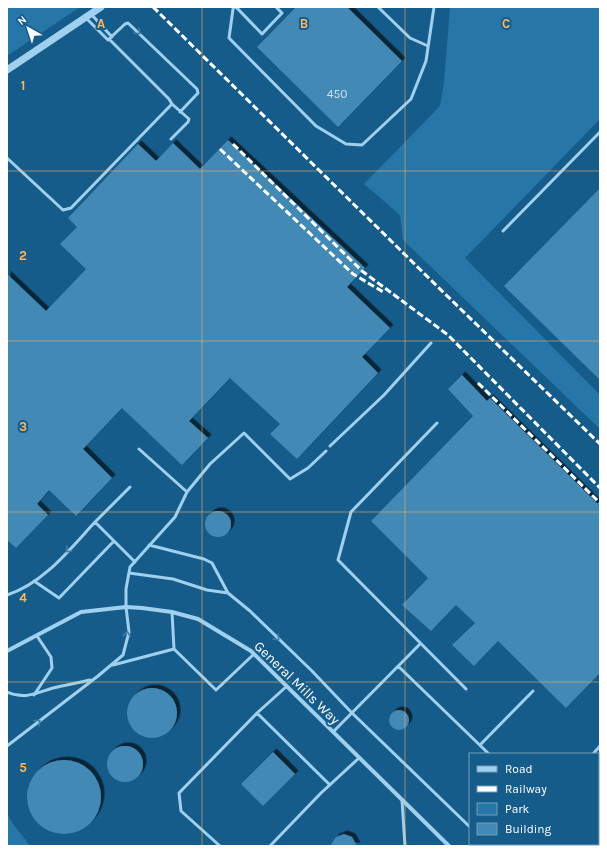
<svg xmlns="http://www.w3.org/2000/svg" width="607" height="853" viewBox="0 0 607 853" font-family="Karla,sans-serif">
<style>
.green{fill:#2676a8}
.building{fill:#4389b6;filter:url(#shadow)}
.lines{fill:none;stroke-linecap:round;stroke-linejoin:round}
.service{stroke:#9fd0ef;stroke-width:3}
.minor{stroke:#9fd0ef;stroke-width:4}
.tertiary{stroke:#9fd0ef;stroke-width:7}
.rail{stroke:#fff;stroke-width:3;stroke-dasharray:7 3;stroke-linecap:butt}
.oneway{stroke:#3f7fa9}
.grid{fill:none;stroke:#ffb65d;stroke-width:1;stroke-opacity:0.55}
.labels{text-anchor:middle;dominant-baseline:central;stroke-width:4;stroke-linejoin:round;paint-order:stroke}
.number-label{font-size:12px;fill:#d0e2ed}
.street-label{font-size:14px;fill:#fff;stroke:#165c8b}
.grid-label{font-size:13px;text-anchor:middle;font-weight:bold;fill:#ffb65d;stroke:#165c8b;stroke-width:4;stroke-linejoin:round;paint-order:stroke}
</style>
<defs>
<filter id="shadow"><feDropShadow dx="3.5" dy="-3.5" stdDeviation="0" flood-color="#0009"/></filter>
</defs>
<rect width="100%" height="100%" fill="#165c8b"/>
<path class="green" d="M 7,7 L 80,7 L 7,56 Z
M 450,7 L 600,7 L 600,119 L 465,258 L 600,395 L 600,429 L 403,240 L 400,215 L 364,184 L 440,106 L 444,82 Z
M 7,813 L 11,821 L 30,846 L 7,846 Z"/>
<path class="building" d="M 296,7 L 347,7 L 402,61 L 338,127 L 257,47 Z
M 228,140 L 365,268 L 347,287 L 390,328 L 362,357 L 378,373 L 297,459 L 270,434 L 280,424 L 230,378 L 189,421 L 208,438 L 182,465 L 122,408 L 83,449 L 112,478 L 76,516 L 49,490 L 37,504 L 48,515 L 16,548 L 7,540 L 7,274 L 46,311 L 86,269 L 60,244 L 77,227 L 68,218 L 138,144 L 156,161 L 173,143 L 200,169 Z
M 600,188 L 600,380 L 504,286 Z
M 462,375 L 487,401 L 490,398 L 600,506 L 600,673 L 566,708 L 498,641 L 474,666 L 452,645 L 475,623 L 456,605 L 431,631 L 402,605 L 428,578 L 371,521 L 473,416 L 448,389 Z
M205 524a13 13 0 1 1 26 0a13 13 0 1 1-26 0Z
M127 713a25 25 0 1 1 50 0a25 25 0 1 1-50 0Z
M389 720a10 10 0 1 1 20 0a10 10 0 1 1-20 0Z
M107 764a18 18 0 1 1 36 0a18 18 0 1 1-36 0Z
M 273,752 L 295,774 L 263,806 L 241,784 Z
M27 797a37 37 0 1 1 74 0a37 37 0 1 1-74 0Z
M 344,834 L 352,837 L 357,846 L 330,846 L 336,837 Z"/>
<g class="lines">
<path class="service" d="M 235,7 L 233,9 L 229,38 L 316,126 L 346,144 L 362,145 L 411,99 L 426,61 L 434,7
M 236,7 L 262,34 L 282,13 L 276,7
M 378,7 L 410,38 L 428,46
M 91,14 L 112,37
M 85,17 L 108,40
M 171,139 L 188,122 L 189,119 L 172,104
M 7,158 L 63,210 L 71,208 L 169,107 L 172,104 L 169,99 L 109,39 L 125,24 L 128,23 L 197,89 L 198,93 L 180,112
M 503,231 L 600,132
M 437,423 L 351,512 L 338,560 L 466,689
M 330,446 L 384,395 L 431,343
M 130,487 L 95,522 L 135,562
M 187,492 L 210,464 L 244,433 L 290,479 L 308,468 L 326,451
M 149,545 L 204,559 L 212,563 L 228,593 L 250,611 L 312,671 L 352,713 L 470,827
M 129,573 L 173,579 L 207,590 L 228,593
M 34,581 L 59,598 L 114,541
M 7,595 C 43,584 70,549 95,522
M 174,649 L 216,690 L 254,654
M 113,665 L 174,649 L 172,612
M 398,666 L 489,754
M 7,692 C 25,700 36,693 53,688 C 65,685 78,683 90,680
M 34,695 L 52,668 L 51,657 L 37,636
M 257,713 L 330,785
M 333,732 L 420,644
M 480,745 L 533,691
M 7,746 L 98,676 L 123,655 L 129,632 L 126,607 L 126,589 L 130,567 L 175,517 L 187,492 L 139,449
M 593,754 L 600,746
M 402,800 L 405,846
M 488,844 L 491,846
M 577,844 L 579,846
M 220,846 L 181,811 L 179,793 L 257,713 L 287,686
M 270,846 L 321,793 L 359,758"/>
<path class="minor" d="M 7,651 L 81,612 L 126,607 L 142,608 L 172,612 L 198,619 L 251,651 L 449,846"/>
<path class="tertiary" d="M 7,70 L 101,7"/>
<path class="rail" d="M 153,7 L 441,290 L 600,444
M 233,144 L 362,271 L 448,335 L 600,488
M 220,149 L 353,274 L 385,293
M 478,383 L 600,503"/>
</g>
<defs><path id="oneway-chevron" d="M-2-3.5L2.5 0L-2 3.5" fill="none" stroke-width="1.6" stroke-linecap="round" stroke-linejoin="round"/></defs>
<g class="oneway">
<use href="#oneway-chevron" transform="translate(138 32) rotate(44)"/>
<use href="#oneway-chevron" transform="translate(68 550) rotate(135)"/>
<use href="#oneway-chevron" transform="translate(127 634) rotate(-84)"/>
<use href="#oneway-chevron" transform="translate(277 638) rotate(44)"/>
<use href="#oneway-chevron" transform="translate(38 722) rotate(-39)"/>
</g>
<path class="grid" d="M 202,7 L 202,846M 405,7 L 405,846M 7,171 L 600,171M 7,341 L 600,341M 7,512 L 600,512M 7,682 L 600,682"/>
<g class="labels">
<g class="number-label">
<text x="337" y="94">450</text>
</g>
<g class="street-label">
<text transform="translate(297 683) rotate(44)">General Mills Way</text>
</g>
</g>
<g class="grid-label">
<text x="101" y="28">A</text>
<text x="304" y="28">B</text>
<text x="506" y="28">C</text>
<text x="23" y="90">1</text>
<text x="23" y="260">2</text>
<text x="23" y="431">3</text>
<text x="23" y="602">4</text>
<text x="23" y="772">5</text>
</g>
<rect width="607" height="853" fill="none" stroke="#ffffff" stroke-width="16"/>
<rect x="469" y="753" width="130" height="92" fill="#165c8b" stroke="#739db9"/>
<rect x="477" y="766" width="20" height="6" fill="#9fd0ef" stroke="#739db9"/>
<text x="505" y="773" font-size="12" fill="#ffffff">Road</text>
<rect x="477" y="786" width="20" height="6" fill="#ffffff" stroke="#739db9"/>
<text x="505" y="793" font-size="12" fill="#ffffff">Railway</text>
<rect x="477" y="803" width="20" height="12" fill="#2676a8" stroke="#739db9"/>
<text x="505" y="813" font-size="12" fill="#ffffff">Park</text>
<rect x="477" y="823" width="20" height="12" fill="#4389b6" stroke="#739db9"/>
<text x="505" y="833" font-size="12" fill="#ffffff">Building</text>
<g transform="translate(28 28) rotate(321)" stroke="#165c8b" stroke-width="3" paint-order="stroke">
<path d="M0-3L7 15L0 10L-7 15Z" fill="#ffffff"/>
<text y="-6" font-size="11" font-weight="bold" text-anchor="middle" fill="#ffffff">N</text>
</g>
</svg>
